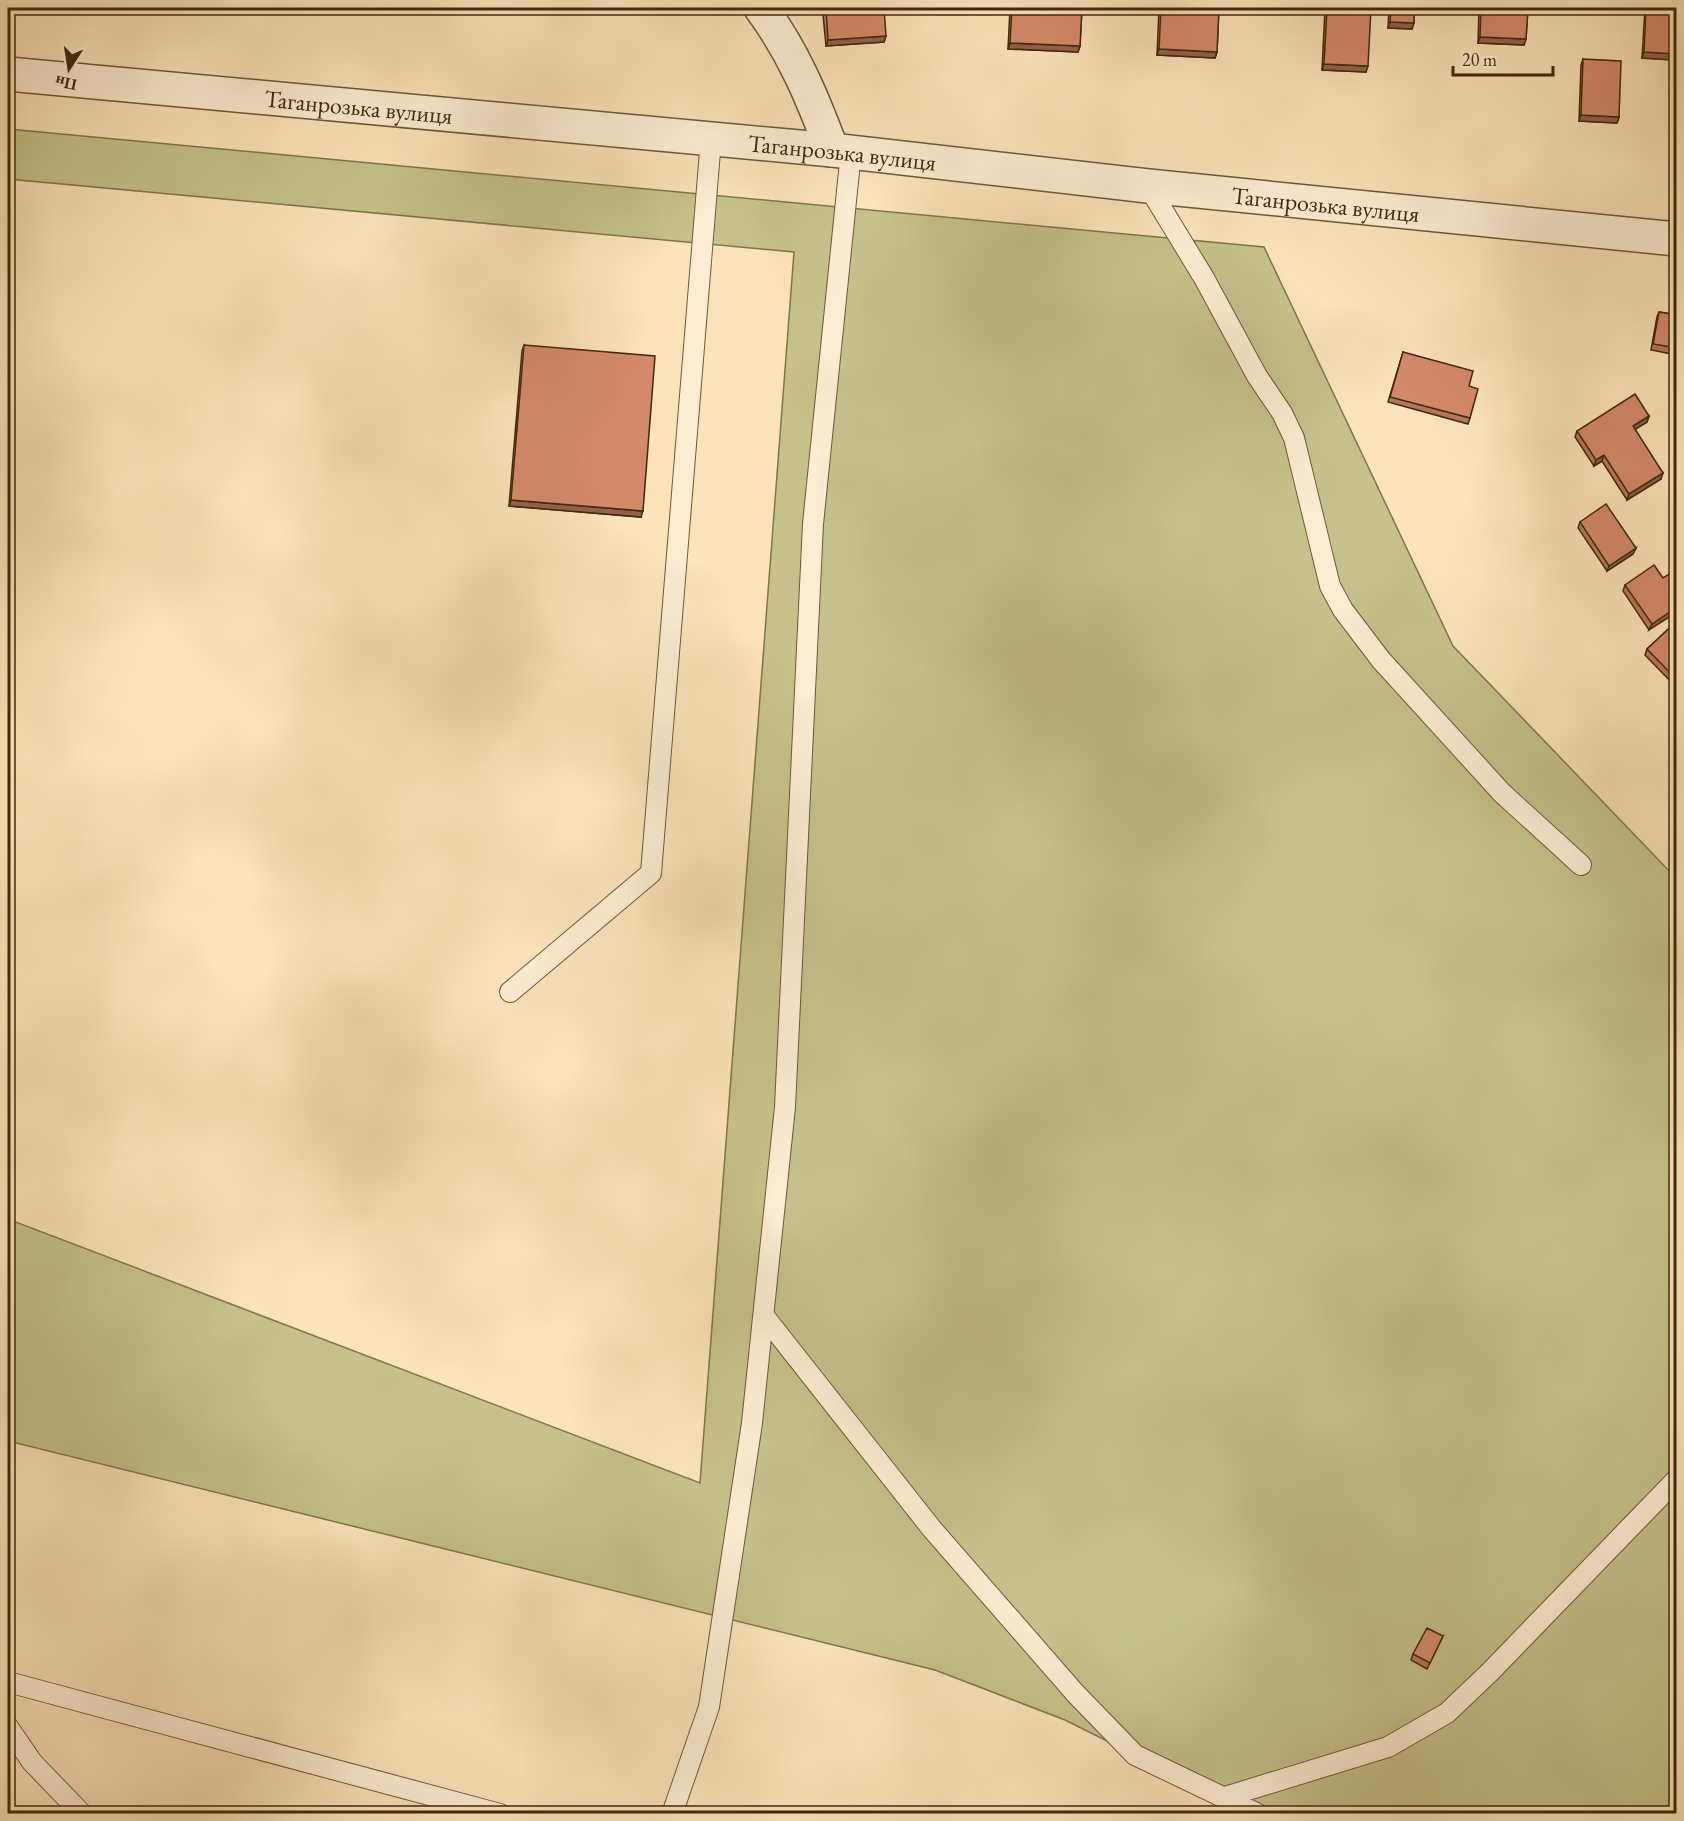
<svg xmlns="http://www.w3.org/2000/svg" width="1684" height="1821" viewBox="0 0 1684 1821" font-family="'EB Garamond',serif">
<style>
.green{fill:#c6c18c;stroke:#82744d;stroke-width:1.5}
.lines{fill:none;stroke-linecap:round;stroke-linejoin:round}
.lane-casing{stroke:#6e5739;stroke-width:22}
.street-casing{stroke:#6e5739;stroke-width:36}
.lane{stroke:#fdedd3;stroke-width:20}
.street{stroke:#fdedd3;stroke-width:33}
.wall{fill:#b6765d;stroke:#3f280e;stroke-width:1.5}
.shaded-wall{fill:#94604c;stroke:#3f280e;stroke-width:1.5}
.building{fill:#d4896c;stroke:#3f280e;stroke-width:1.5}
.labels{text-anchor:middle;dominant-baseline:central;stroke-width:4.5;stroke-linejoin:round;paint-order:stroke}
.street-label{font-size:24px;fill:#3f280e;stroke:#fdedd3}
</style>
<rect width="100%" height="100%" fill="#fce3bb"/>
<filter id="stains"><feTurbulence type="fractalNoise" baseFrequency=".00333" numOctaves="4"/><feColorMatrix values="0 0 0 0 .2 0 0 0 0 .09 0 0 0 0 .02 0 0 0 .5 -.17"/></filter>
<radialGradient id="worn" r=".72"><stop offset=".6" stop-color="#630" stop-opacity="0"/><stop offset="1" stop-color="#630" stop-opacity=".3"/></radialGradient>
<path class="green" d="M 8,129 L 1264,247 L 1453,646 L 1676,878 L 1676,1813 L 1251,1813 L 1065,1720 L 935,1670 L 8,1441 L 8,1219 L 700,1483 L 794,252 L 8,179 Z"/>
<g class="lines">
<defs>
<path id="lane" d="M 1148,186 L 1204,278 L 1257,376 L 1282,413 L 1294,438 L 1330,586 L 1343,610 L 1381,660 L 1502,793 L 1581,865
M 510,992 L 651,873 L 711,139
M 764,1316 L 932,1529 L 1075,1693 L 1135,1755 L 1258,1814
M 8,1682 L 500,1814
M 8,1727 L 32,1762 L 82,1814
M 1225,1797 L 1388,1747 L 1447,1713 L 1490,1672 L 1676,1480
M 672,1814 L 709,1707 L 752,1423 L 785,1107 L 813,524 L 851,152"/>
<g id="street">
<path d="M 761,8 C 794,53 812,97 832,150"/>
<path id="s1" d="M 8,74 L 832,150 L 1148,186 L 1676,239"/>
</g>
</defs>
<use href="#lane" class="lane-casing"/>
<use href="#street" class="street-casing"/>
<use href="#lane" class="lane"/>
<use href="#street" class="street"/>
</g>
<path class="wall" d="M 1010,8 L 1082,8 L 1080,46 L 1078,52 L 1008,49 Z
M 1159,8 L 1219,8 L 1217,52 L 1215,58 L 1157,55 Z
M 1325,8 L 1371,8 L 1366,72 L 1322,70 Z
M 1389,8 L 1414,8 L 1414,23 L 1412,29 L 1388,28 Z
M 1479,8 L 1528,8 L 1526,39 L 1524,45 L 1478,43 Z
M 1645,8 L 1677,8 L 1677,54 L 1674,60 L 1642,58 Z
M 826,9 L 886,36 L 884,42 L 826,46 L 823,15 Z
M 1583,59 L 1619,117 L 1617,123 L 1579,121 L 1581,65 Z
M 1659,312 L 1677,315 L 1677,355 L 1651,350 L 1657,317 Z
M 524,345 L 641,517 L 509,506 L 522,351 Z
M 1403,352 L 1469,386 L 1470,418 L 1468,424 L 1388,402 Z
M 1649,416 L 1647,422 L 1635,429 L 1661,479 L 1627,500 L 1602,461 L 1594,466 L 1575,437 L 1577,431 Z
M 1580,522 L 1636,548 L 1633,554 L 1607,571 L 1578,528 Z
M 1625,585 L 1676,594 L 1649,630 L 1623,591 Z
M 1677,621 L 1677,688 L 1645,655 L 1647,649 Z
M 1443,1636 L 1427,1669 L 1411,1660 L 1413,1654 Z"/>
<path class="shaded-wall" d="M 1390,22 L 1414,23 L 1412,29 L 1388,28 Z
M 886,36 L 884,42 L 826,46 L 828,40 Z
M 1480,37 L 1526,39 L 1524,45 L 1478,43 Z
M 1010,43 L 1080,46 L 1078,52 L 1008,49 Z
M 1159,49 L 1217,52 L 1215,58 L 1157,55 Z
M 1644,52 L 1677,54 L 1674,60 L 1642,58 Z
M 1324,64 L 1368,66 L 1366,72 L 1322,70 Z
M 1581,115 L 1619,117 L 1617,123 L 1579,121 Z
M 1649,416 L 1647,422 L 1631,432 L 1633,426 Z
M 1604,455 L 1602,461 L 1594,466 L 1596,460 Z
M 1663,473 L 1661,479 L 1627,500 L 1629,494 Z
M 511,500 L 643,511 L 641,517 L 509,506 Z
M 1636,548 L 1633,554 L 1607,571 L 1609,566 Z
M 1677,607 L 1677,612 L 1649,630 L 1652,624 Z"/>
<path class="building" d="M 857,8 L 884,8 L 886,36 L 828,40 L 826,9 Z
M 1012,8 L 1082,8 L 1080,46 L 1010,43 Z
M 1161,8 L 1219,8 L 1217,52 L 1159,49 Z
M 1327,8 L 1371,8 L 1368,66 L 1324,64 Z
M 1391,8 L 1414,8 L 1414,23 L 1390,22 Z
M 1481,8 L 1528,8 L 1526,39 L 1480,37 Z
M 1646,8 L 1677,8 L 1677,54 L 1644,52 Z
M 1583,59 L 1621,61 L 1619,117 L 1581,115 Z
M 1659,312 L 1677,315 L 1677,348 L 1653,344 Z
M 524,345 L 655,356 L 643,511 L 511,500 Z
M 1403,352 L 1473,371 L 1469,386 L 1478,389 L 1470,418 L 1390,397 Z
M 1635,394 L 1649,416 L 1633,426 L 1663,473 L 1629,494 L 1604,455 L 1596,460 L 1577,431 Z
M 1606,504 L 1636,548 L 1609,566 L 1580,522 Z
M 1654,565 L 1663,578 L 1674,571 L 1677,575 L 1677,590 L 1674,591 L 1677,595 L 1677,607 L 1652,624 L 1625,585 Z
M 1677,621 L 1677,680 L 1647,649 Z
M 1427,1628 L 1443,1636 L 1430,1663 L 1413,1654 Z"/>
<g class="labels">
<g class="street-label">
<text stroke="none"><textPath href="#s1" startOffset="352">Таганрозька вулиця</textPath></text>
<text stroke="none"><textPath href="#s1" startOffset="838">Таганрозька вулиця</textPath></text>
<text stroke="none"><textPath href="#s1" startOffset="1324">Таганрозька вулиця</textPath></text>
</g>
</g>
<rect width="1684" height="1821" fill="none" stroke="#fce3bb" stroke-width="30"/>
<rect x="9" y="9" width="1666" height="1803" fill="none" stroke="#3f280e" stroke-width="3"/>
<rect x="15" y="15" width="1654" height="1791" fill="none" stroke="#3f280e" stroke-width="1.5"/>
<g transform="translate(69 69) rotate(192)" stroke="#fdedd3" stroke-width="4.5" paint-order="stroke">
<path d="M0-4.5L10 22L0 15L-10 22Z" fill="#3f280e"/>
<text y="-9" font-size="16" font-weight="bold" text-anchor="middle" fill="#3f280e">Пн</text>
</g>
<path d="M1453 66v9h100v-9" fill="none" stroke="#3f280e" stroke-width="3"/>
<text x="1462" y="66" font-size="18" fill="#3f280e" stroke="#fdedd3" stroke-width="4.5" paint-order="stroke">20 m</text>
<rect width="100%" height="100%" filter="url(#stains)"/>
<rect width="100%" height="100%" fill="url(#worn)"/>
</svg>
